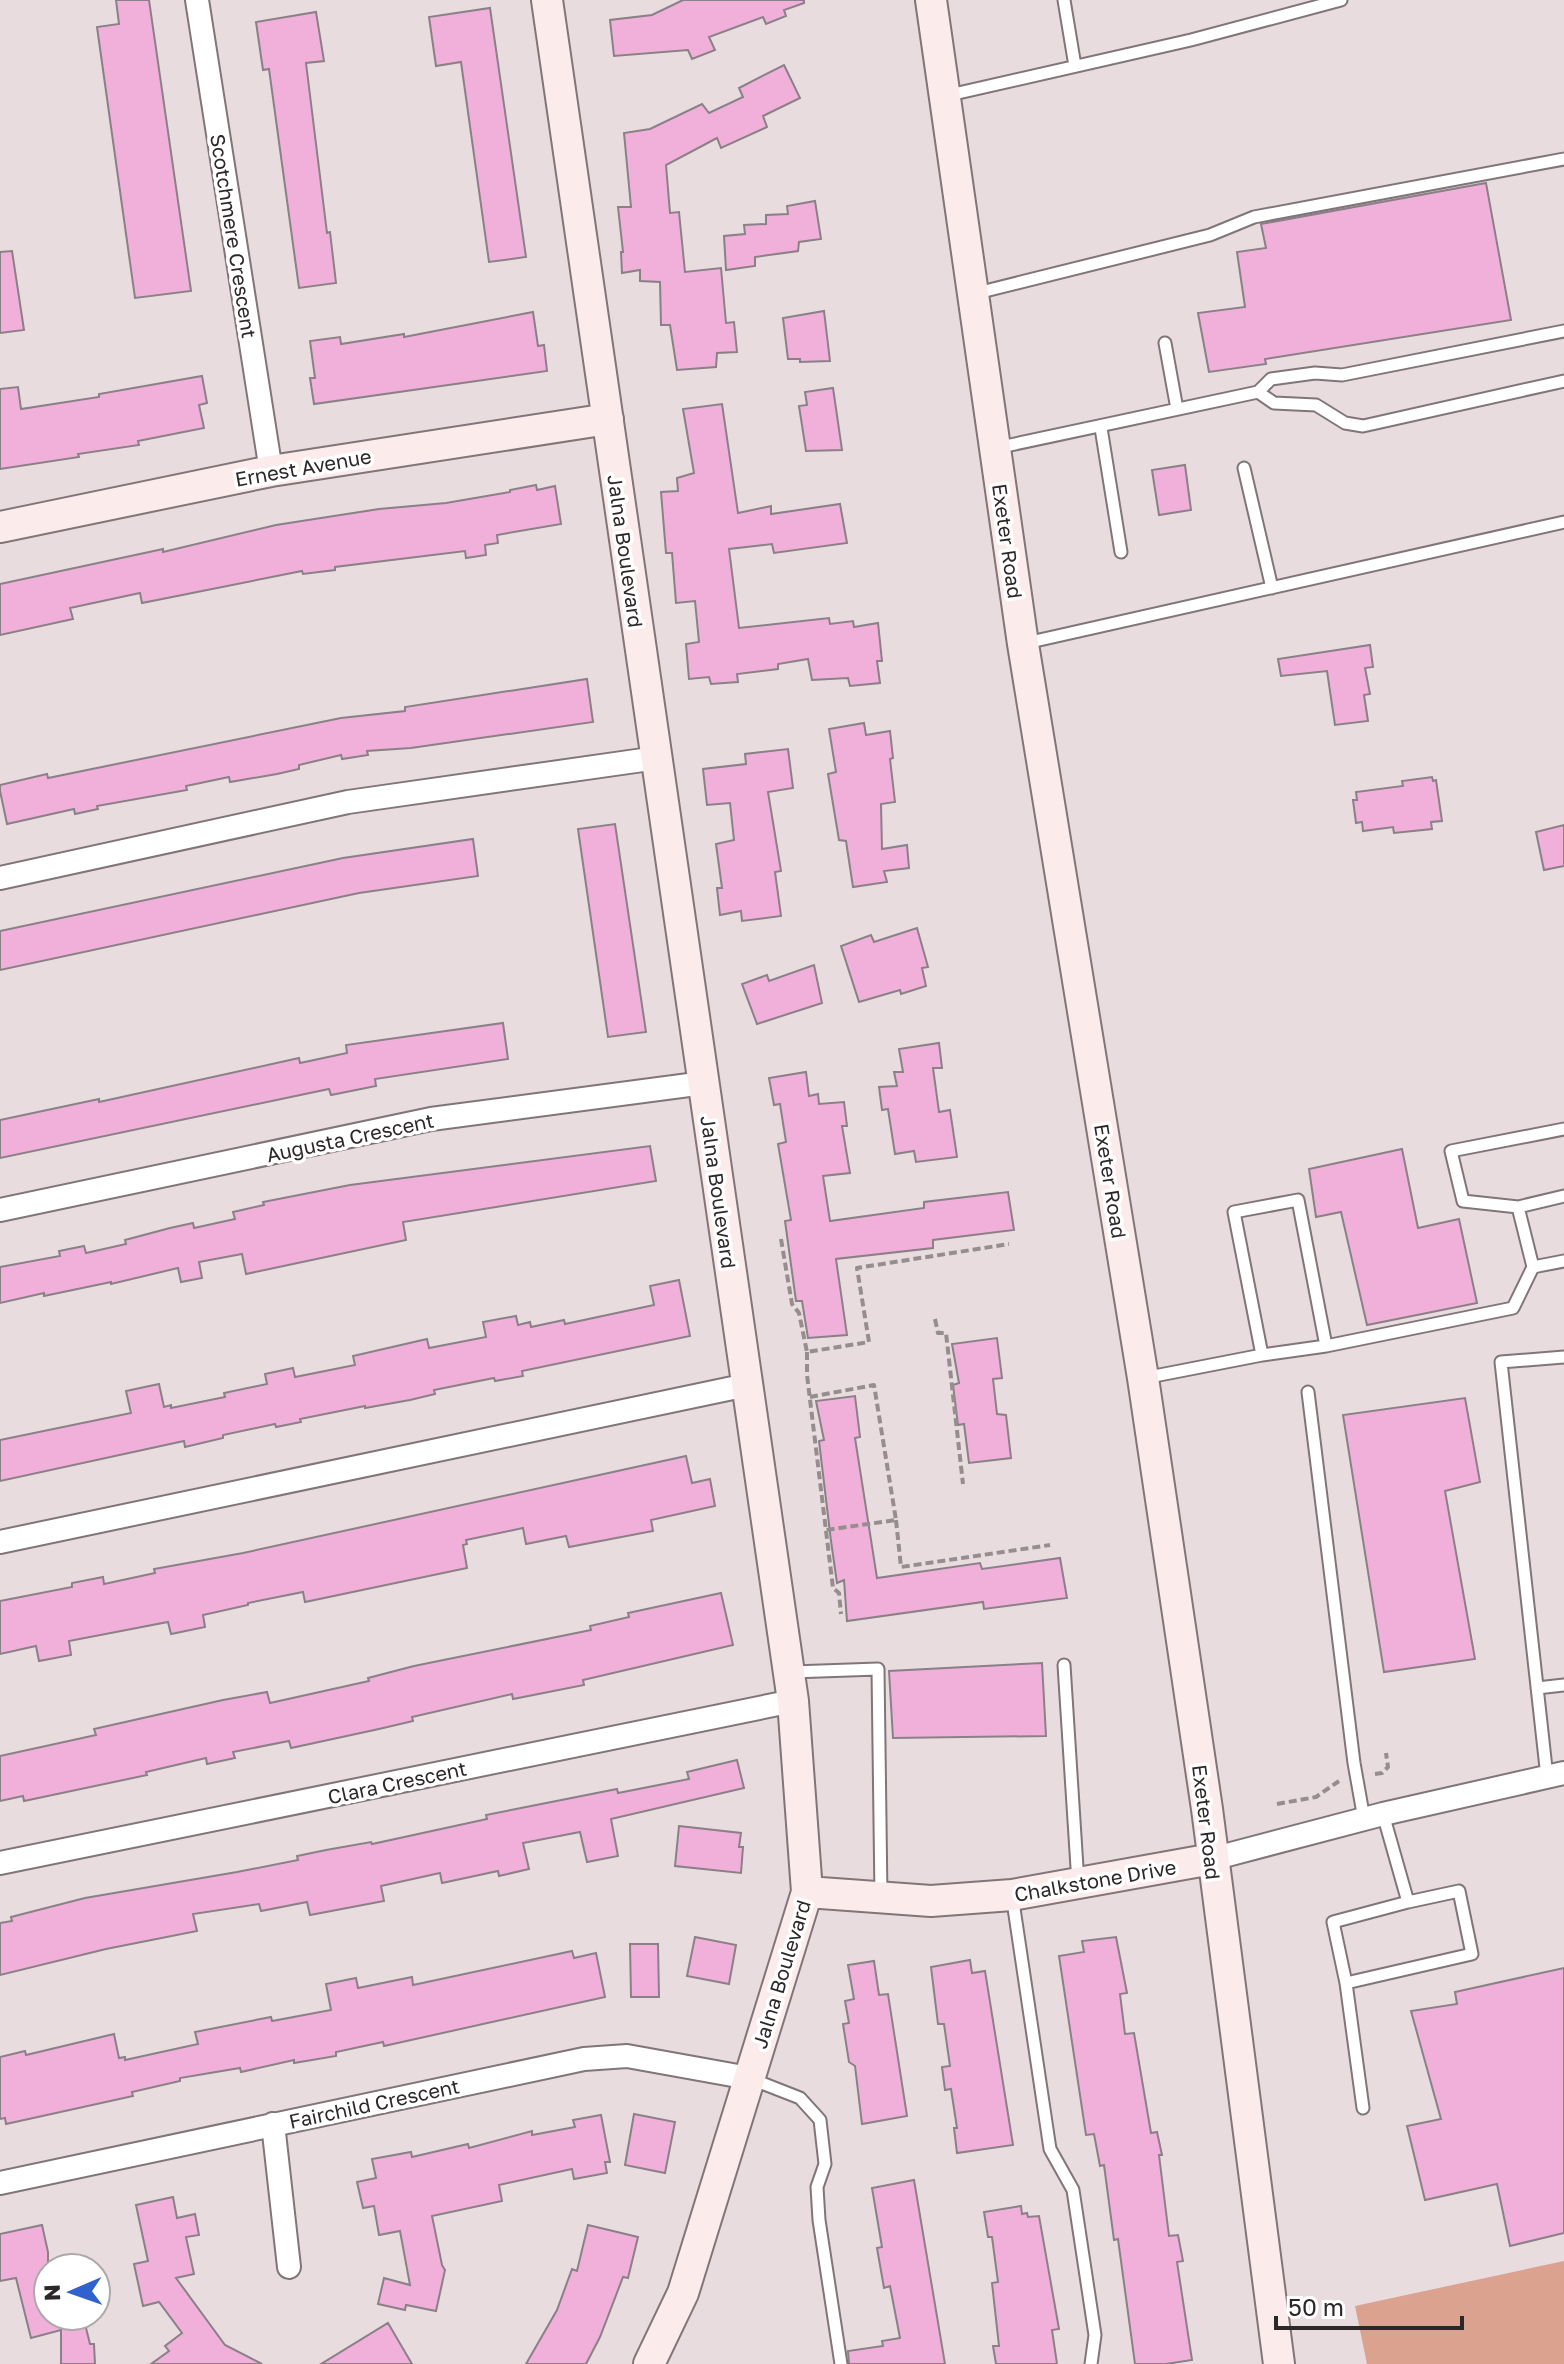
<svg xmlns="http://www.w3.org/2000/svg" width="1564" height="2364" viewBox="0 0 1564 2364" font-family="'Golos Text',sans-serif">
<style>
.green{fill:#dba290}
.building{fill:#f1b0da;stroke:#8a8087;stroke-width:2}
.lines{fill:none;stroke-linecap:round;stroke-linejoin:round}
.lane-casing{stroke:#807578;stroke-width:15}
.street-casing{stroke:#807578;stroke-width:26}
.secondary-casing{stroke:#807578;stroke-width:34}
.path{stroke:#968d8f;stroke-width:4;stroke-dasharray:8 4;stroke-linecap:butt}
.lane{stroke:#fff;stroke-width:11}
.street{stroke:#fff;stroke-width:22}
.secondary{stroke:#fcebeb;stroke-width:30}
.labels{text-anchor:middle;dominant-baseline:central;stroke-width:7;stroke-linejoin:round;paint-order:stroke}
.street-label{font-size:20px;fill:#2c2728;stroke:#fff}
</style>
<rect width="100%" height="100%" fill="#e9dcdf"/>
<path class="green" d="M 1564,2261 L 1564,2364 L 1367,2364 L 1355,2306 Z"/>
<path class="building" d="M 116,0 L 149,0 L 191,291 L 135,298 L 97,27 L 119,24 Z
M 683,0 L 804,0 L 804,3 L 784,10 L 786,16 L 766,24 L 763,17 L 709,37 L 715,50 L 692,59 L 688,50 L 614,56 L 610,20 L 652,15 Z
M 490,8 L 526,257 L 489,262 L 461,62 L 436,66 L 429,17 Z
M 316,12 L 324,61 L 306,63 L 327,233 L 330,232 L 336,283 L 299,288 L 269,69 L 263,70 L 256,22 Z
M 784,65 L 800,98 L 763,116 L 767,127 L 721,148 L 717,138 L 666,165 L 670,213 L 679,212 L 685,272 L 721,268 L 726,323 L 734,322 L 737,352 L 717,353 L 716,367 L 677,370 L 670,325 L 661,325 L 660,282 L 640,281 L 640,270 L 622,273 L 621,252 L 623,252 L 618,207 L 631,207 L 624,133 L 650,129 L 702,104 L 709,113 L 743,97 L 739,88 Z
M 1486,183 L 1511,320 L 1265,359 L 1266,364 L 1209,372 L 1198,313 L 1245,307 L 1237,252 L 1266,248 L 1261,224 Z
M 815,201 L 821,239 L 799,242 L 798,251 L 755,257 L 755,266 L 726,270 L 724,236 L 745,234 L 744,225 L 766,224 L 766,215 L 788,214 L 787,206 Z
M 12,251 L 24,330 L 0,333 L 0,252 Z
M 824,311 L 830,361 L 800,362 L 800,359 L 788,359 L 783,318 Z
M 533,312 L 538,346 L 544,345 L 547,371 L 314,404 L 310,378 L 315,378 L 310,341 L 340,337 L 341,344 L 404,334 L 404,337 Z
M 202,376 L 207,403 L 199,405 L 204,428 L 138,441 L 139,445 L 78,454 L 79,457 L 0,469 L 0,389 L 18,387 L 21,409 L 99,397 L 99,394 Z
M 833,388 L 842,450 L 806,451 L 799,406 L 807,405 L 805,392 Z
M 722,404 L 738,513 L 771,506 L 771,514 L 840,504 L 847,543 L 774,553 L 772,544 L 729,549 L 739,628 L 829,618 L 830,624 L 853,621 L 854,627 L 878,623 L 882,661 L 877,661 L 880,683 L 850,686 L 848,678 L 812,680 L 808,659 L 778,664 L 778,669 L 737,674 L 738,682 L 711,684 L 709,677 L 689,679 L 686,644 L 699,642 L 695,601 L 676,603 L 672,553 L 666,553 L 661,492 L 678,491 L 677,478 L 694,473 L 683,409 Z
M 1185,465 L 1191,510 L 1159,515 L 1152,470 Z
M 536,485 L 537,490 L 555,486 L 561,524 L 497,535 L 498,543 L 485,545 L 486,555 L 466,558 L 465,551 L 335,567 L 335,570 L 303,574 L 302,571 L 142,603 L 140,593 L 70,608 L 73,619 L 0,635 L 0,584 L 163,549 L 163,552 L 276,525 L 379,509 L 446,503 L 510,492 L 510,490 Z
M 1370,645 L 1373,667 L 1365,668 L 1370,694 L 1364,695 L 1368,721 L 1335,725 L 1327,671 L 1281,676 L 1278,659 Z
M 587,679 L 593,722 L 411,748 L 367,751 L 368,755 L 342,759 L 341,755 L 299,765 L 299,769 L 277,774 L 230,782 L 229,777 L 186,786 L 187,790 L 97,806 L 98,809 L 75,814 L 74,809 L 7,824 L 0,791 L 0,785 L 47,774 L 48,778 L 341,718 L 405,711 L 405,707 Z
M 864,723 L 866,735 L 890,731 L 893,758 L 890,759 L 895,802 L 881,804 L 882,849 L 907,845 L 909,868 L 884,871 L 887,882 L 853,887 L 846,841 L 839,840 L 828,774 L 836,772 L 829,729 Z
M 788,749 L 793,788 L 768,792 L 781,871 L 775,872 L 781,916 L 742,921 L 741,911 L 720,915 L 717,888 L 722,888 L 716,844 L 734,840 L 730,803 L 707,805 L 703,769 L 746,764 L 745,754 Z
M 1432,777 L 1433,781 L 1436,780 L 1442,821 L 1431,822 L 1432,829 L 1394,833 L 1393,827 L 1363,831 L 1362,822 L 1356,823 L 1353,800 L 1357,800 L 1356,792 L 1403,786 L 1402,781 Z
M 615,824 L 646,1032 L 608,1037 L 578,829 Z
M 1564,825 L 1564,866 L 1544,870 L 1536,832 Z
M 473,839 L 478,876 L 359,893 L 0,970 L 0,931 L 343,858 Z
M 917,928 L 928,967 L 922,968 L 926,986 L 901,994 L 900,990 L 859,1002 L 841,946 L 871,935 L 874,942 Z
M 814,965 L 822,1003 L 757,1024 L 742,984 L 767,975 L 769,981 Z
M 503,1023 L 508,1059 L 375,1079 L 376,1086 L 331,1095 L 329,1089 L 0,1158 L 0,1120 L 99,1099 L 99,1102 L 299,1058 L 300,1063 L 347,1053 L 346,1045 Z
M 939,1043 L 942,1068 L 933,1068 L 939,1112 L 950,1110 L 957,1157 L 916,1162 L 914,1151 L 895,1154 L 888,1109 L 882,1110 L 879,1087 L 897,1086 L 894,1072 L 903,1072 L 899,1049 Z
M 806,1072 L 809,1096 L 818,1094 L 819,1104 L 844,1102 L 847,1126 L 842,1126 L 850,1173 L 823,1176 L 830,1221 L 924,1208 L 924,1202 L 1008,1192 L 1014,1230 L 933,1240 L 933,1248 L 836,1259 L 847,1335 L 808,1338 L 802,1301 L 796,1301 L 785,1221 L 791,1220 L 778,1144 L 786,1142 L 780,1104 L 774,1105 L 769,1078 Z
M 650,1146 L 656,1181 L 403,1222 L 406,1240 L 246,1274 L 242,1254 L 199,1262 L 202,1278 L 181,1282 L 178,1268 L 111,1284 L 111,1282 L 44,1296 L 44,1293 L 0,1303 L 0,1267 L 60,1256 L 59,1251 L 84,1246 L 86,1253 L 126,1244 L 125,1240 L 170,1228 L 193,1223 L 194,1228 L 235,1219 L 233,1212 L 264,1205 L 263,1202 L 350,1185 Z
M 1402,1149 L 1418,1228 L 1459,1219 L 1477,1303 L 1367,1325 L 1341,1212 L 1316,1217 L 1309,1169 Z
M 679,1280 L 690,1336 L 522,1371 L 523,1376 L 495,1381 L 494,1378 L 434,1390 L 435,1394 L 410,1400 L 365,1408 L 365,1406 L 300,1419 L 301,1422 L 276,1427 L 275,1424 L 223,1435 L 223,1438 L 185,1447 L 184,1441 L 0,1481 L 0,1440 L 131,1413 L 126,1391 L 159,1384 L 164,1407 L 171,1405 L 171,1408 L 225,1397 L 224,1393 L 267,1384 L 265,1374 L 293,1368 L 295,1377 L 355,1365 L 353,1356 L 427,1339 L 429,1348 L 486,1337 L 483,1322 L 516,1316 L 518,1325 L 530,1322 L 531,1327 L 564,1320 L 565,1324 L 654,1305 L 650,1286 Z
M 997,1338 L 1002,1378 L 993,1379 L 997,1414 L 1006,1415 L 1011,1458 L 969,1463 L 964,1424 L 958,1425 L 953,1385 L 959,1383 L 952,1344 Z
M 855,1396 L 860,1437 L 855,1438 L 877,1578 L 980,1563 L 982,1569 L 1060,1558 L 1067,1598 L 984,1609 L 983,1602 L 847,1621 L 844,1580 L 837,1583 L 831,1541 L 819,1441 L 824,1440 L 816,1401 Z
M 1465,1398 L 1480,1482 L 1445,1491 L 1475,1659 L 1384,1672 L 1343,1415 Z
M 686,1456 L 692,1483 L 710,1479 L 715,1506 L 651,1520 L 653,1531 L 569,1547 L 566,1536 L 526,1544 L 523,1528 L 466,1540 L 467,1544 L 463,1545 L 467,1568 L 305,1602 L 303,1592 L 248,1603 L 248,1605 L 203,1615 L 205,1627 L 171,1634 L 168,1622 L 69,1641 L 71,1655 L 39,1661 L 36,1646 L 0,1654 L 0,1601 L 72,1587 L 72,1583 L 103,1577 L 104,1584 L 155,1573 L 154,1569 L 243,1553 Z
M 721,1593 L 733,1645 L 583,1680 L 584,1685 L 513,1699 L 512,1694 L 412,1717 L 413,1721 L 379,1729 L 291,1748 L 289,1741 L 233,1752 L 235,1758 L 207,1764 L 206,1758 L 146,1772 L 147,1775 L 24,1801 L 23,1796 L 0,1801 L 0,1756 L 96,1735 L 94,1729 L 223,1700 L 267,1692 L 270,1703 L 369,1681 L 368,1678 L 414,1666 L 591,1630 L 590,1626 L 629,1617 L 628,1613 Z
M 1042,1663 L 1046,1736 L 893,1738 L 889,1671 Z
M 737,1760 L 744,1788 L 611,1819 L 618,1856 L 587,1862 L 580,1832 L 523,1843 L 529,1869 L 499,1876 L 498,1871 L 442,1883 L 440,1873 L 381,1886 L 384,1901 L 310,1915 L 307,1902 L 261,1911 L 259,1904 L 193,1914 L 197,1931 L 106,1949 L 0,1975 L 0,1923 L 12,1921 L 11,1917 L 85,1898 L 237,1872 L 298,1860 L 297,1856 L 326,1850 L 371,1842 L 372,1844 L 487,1819 L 486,1815 L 516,1809 L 617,1789 L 618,1793 L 689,1779 L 687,1772 Z
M 679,1826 L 741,1833 L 739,1847 L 743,1847 L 741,1873 L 675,1866 Z
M 695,1937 L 736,1945 L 729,1984 L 687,1976 Z
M 1116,1937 L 1127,1993 L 1120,1994 L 1125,2034 L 1134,2033 L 1151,2133 L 1157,2132 L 1162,2155 L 1159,2155 L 1169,2236 L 1178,2235 L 1183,2261 L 1177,2262 L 1192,2360 L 1166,2364 L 1135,2364 L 1118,2239 L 1114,2240 L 1104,2165 L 1100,2166 L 1094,2134 L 1086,2135 L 1059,1956 L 1084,1952 L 1082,1941 Z
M 630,1944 L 658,1944 L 659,1997 L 631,1997 Z
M 572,1951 L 574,1958 L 596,1953 L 605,1997 L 384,2046 L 383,2042 L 336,2052 L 336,2056 L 294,2063 L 294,2060 L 241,2072 L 240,2068 L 180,2078 L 180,2081 L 132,2092 L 133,2096 L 6,2124 L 5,2118 L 0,2119 L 0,2057 L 25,2051 L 26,2055 L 114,2034 L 119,2058 L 125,2057 L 125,2060 L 198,2044 L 195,2032 L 271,2017 L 272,2021 L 331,2010 L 326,1984 L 356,1978 L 358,1988 L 412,1977 L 413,1985 Z
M 970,1960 L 972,1973 L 985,1971 L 1013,2145 L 957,2153 L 954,2128 L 957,2128 L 951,2089 L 945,2090 L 942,2067 L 950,2066 L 944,2024 L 938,2024 L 931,1967 Z
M 874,1961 L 879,1995 L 888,1994 L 907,2116 L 862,2124 L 855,2066 L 849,2062 L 843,2024 L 849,2023 L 845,2001 L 854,1999 L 848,1965 Z
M 1564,1968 L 1564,2233 L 1510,2246 L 1497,2184 L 1425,2200 L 1407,2126 L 1441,2119 L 1411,2011 L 1457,2004 L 1455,1992 Z
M 634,2114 L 675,2122 L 665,2173 L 625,2165 Z
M 601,2115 L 610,2162 L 605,2162 L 607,2173 L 574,2179 L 572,2169 L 499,2185 L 502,2201 L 432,2216 L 442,2265 L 445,2270 L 436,2311 L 406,2305 L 405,2310 L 378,2304 L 384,2278 L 410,2285 L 400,2231 L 379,2235 L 374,2206 L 363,2208 L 357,2182 L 376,2178 L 372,2159 L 411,2152 L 412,2157 L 468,2144 L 469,2148 L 532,2131 L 532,2135 L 575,2127 L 573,2120 Z
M 914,2180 L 945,2364 L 849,2364 L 848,2351 L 883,2346 L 882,2341 L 900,2338 L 890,2286 L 884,2288 L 877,2248 L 882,2247 L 872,2188 Z
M 173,2197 L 177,2218 L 195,2214 L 199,2235 L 186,2237 L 194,2274 L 176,2278 L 225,2345 L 262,2364 L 151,2364 L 169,2351 L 165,2346 L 182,2333 L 159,2302 L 143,2306 L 134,2264 L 148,2261 L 136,2205 Z
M 1021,2206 L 1022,2214 L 1027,2213 L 1028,2217 L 1039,2216 L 1059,2329 L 1052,2330 L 1057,2364 L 996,2364 L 993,2346 L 999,2346 L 992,2283 L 998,2282 L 992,2237 L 988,2237 L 984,2212 Z
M 42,2225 L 48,2252 L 48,2316 L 88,2316 L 89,2323 L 85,2324 L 90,2344 L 94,2344 L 95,2364 L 61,2364 L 61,2330 L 31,2338 L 16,2278 L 0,2281 L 0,2234 Z
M 588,2225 L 638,2237 L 628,2278 L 623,2277 L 600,2337 L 586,2364 L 526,2364 L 557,2310 L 572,2269 L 577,2271 Z
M 388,2323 L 412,2364 L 321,2364 Z"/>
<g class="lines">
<defs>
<path id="lane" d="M 1064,0 L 1075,66
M 945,96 L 1191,40 L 1341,0
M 977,293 L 1210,235 L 1254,217 L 1564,159
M 1165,343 L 1177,409
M 1258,392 L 1274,403 L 1316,405 L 1345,423 L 1363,426 L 1564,381
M 1101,428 L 1121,552
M 996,448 L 1258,392 L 1271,379 L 1315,373 L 1342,375 L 1564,331
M 1244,468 L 1272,588
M 1026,643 L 1564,522
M 1518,1207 L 1564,1196
M 1533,1267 L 1518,1207 L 1463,1201 L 1451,1151 L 1564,1129
M 1262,1355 L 1234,1212 L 1298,1200 L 1326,1346
M 1144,1378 L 1262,1355 L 1326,1346 L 1513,1308 L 1533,1267 L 1564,1261
M 1308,1392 L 1354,1763 L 1364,1819
M 1064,1665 L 1078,1883
M 792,1672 L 878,1669 L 881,1897
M 1537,1688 L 1564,1685
M 1547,1777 L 1501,1362 L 1564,1357
M 1383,1814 L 1408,1902 L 1459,1891 L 1472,1954 L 1346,1983 L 1333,1922 L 1408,1902
M 1012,1895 L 1050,2149 L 1073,2190 L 1095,2335 L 1091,2364
M 1346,1983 L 1363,2108
M 749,2078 L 800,2098 L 820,2120 L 825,2164 L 817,2187 L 819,2220 L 841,2364"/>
<path id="street" d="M 197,0 L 271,471
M 0,878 L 348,802 L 657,758
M 0,1210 L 431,1119 L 704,1083
M 0,1542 L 747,1385
M 1212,1859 L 1383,1814 L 1564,1773
M 0,1863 L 793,1701
M 273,2124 L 289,2267
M 0,2183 L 584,2059 L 627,2056 L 749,2078"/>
<path id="secondary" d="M 547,0 L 793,1701 L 807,1892 L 683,2293 L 649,2364
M 931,0 L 1023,644 L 1143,1378 L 1207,1809 L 1279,2364
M 0,527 L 271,471 L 608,419
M 807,1892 L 931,1901 L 1012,1895 L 1212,1859"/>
</defs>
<use href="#lane" class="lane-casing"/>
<use href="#street" class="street-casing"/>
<use href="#secondary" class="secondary-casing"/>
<path class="path" d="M 781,1239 L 792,1304 L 799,1313 L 807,1352 L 869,1342 L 857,1268 L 1009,1244
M 935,1319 L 938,1333 L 946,1333 L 963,1484
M 807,1352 L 807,1375 L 833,1588 L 839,1593 L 841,1614
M 810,1397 L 874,1385 L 896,1520 L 826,1530
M 896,1520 L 901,1567 L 1050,1545
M 1375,1774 L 1382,1773 L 1388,1767 L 1386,1753
M 1277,1804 L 1316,1797 L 1339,1781"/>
<use href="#lane" class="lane"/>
<use href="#street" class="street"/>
<use href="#secondary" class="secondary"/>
</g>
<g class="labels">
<g class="street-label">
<text transform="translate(234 236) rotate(81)">Scotchmere Crescent</text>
<text transform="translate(303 467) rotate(-10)">Ernest Avenue</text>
<text transform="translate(1008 541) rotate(82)">Exeter Road</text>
<text transform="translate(626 551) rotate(82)">Jalna Boulevard</text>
<text transform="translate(350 1137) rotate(-12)">Augusta Crescent</text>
<text transform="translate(1111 1181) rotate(81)">Exeter Road</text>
<text transform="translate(719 1192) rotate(82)">Jalna Boulevard</text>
<text transform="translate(397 1782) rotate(-12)">Clara Crescent</text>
<text transform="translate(1207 1822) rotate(83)">Exeter Road</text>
<text transform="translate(1095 1880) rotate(-10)">Chalkstone Drive</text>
<text transform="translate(781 1974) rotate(-73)">Jalna Boulevard</text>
<text transform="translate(374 2103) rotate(-12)">Fairchild Crescent</text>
</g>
</g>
<g transform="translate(72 2292) rotate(268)"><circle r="38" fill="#ffffff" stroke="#aba9a9" stroke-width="2"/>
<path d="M0-6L14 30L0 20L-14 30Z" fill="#3160cf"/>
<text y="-12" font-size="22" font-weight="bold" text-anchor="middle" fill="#2c2728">N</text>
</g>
<path d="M1276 2316v12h186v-12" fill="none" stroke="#2c2728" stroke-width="4"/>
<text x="1288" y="2316" font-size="24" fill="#2c2728" stroke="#ffffff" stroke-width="6" paint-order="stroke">50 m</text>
</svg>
